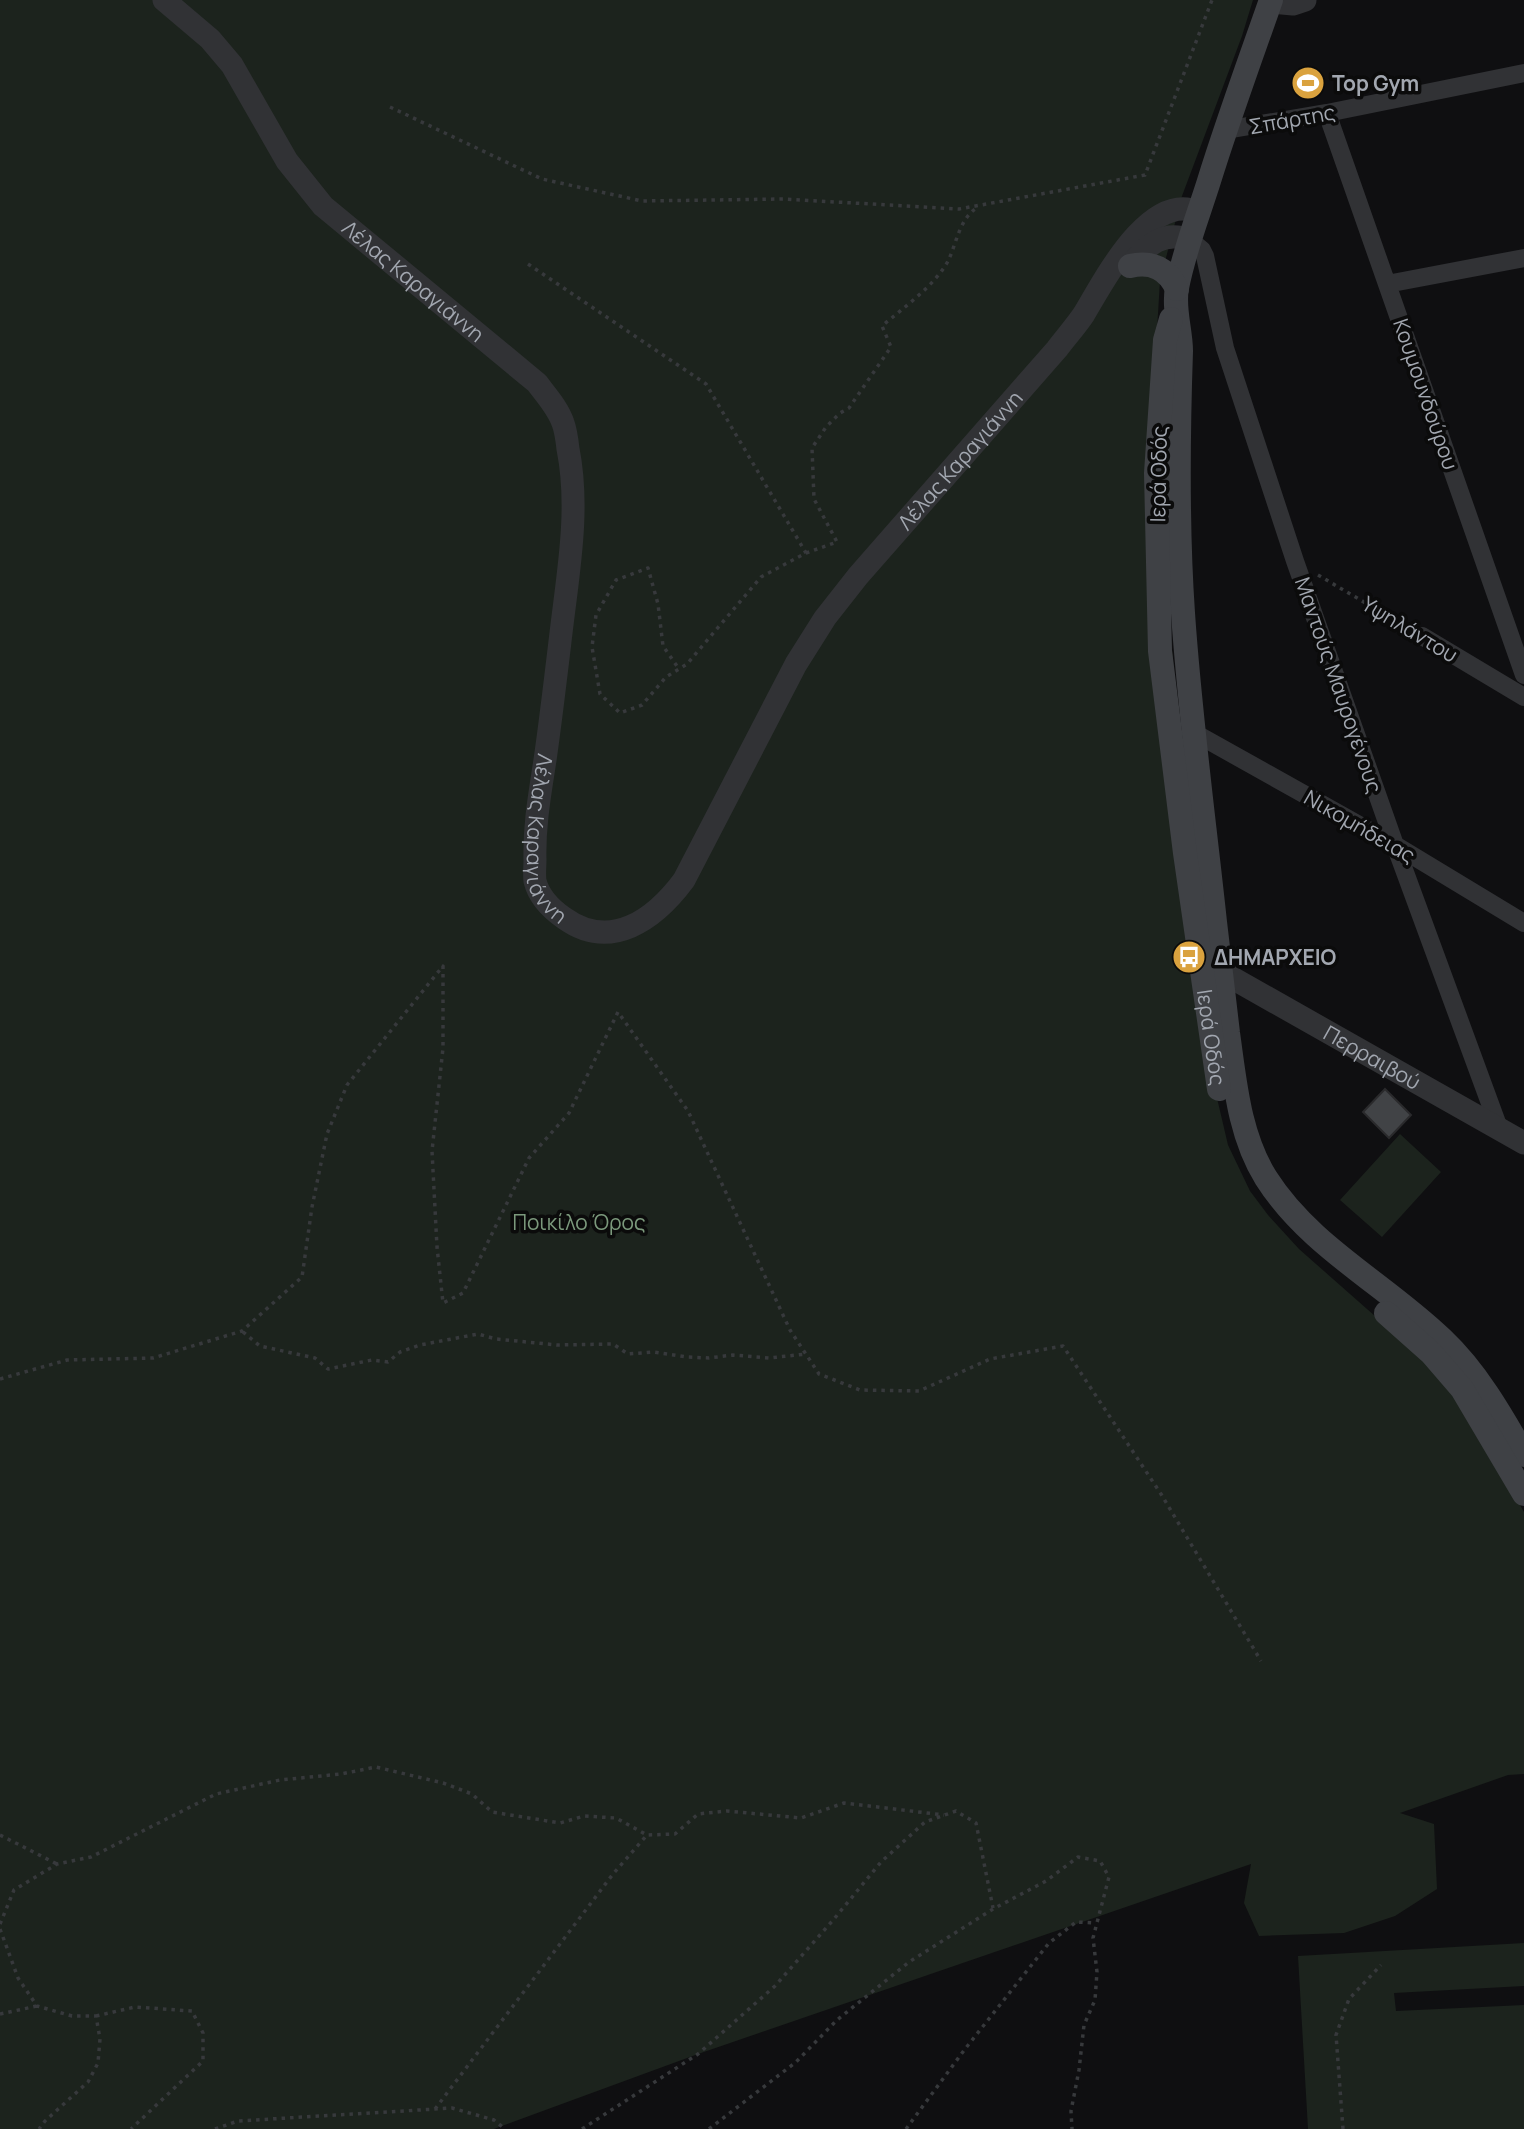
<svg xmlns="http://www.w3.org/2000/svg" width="1524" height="2129" viewBox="0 0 1524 2129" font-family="Manrope,sans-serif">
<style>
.green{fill:#1c231d}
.building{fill:#414346;stroke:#2a2a2c;stroke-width:2}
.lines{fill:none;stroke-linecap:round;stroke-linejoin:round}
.path{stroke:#37393c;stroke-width:3.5;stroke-dasharray:3.5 5;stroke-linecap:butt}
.minor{stroke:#313235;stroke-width:18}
.tertiary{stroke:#313235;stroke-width:23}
.secondary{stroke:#3f4145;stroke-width:24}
.labels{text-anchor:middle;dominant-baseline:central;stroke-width:7;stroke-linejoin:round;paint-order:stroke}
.poi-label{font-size:21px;font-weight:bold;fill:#a2a7b0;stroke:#0b0b0b;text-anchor:start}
.street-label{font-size:21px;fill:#a2a7b0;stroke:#0b0b0b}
.park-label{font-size:21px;fill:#7b997c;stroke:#0b0b0b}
</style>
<rect width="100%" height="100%" fill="#0f0f11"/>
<path class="green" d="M 0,0 L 1253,0 L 1242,36 L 1182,196 L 1160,281 L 1151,428 L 1213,1081 L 1228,1145 L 1250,1191 L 1268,1215 L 1299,1249 L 1435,1369 L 1474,1425 L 1524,1512 L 1524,1774 L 1508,1775 L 1400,1813 L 1434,1824 L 1437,1889 L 1395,1916 L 1344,1933 L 1259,1936 L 1244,1903 L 1251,1864 L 698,2054 L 494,2129 L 0,2129 Z
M 1400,1134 L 1441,1172 L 1382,1237 L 1340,1200 Z
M 1524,1943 L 1524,1986 L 1394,1993 L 1396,2011 L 1524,2005 L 1524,2129 L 1308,2129 L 1298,1956 Z"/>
<path class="building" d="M 1385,1089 L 1411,1115 L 1389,1138 L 1363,1112 Z"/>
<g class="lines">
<path class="path" d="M 390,107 L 542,179 L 642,201 L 783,199 L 959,209 L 1145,175 L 1212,0
M 528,264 L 706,384 L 806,553 L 761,577 L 687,664 L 666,677 L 642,705 L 620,713 L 600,694 L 592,647 L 596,615 L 616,580 L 648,568 L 658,604 L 663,646 L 679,669
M 806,553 L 837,542 L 814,499 L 812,448 L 826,427 L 840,413 L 849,408 L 891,347 L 882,326 C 903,308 937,284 949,259 C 957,241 960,218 978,207
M 1318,575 L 1408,628
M 243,1332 L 260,1346 L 315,1358 L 328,1369 L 372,1360 L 388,1362 L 400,1352 L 420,1345 L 478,1334 L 496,1339 L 557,1345 L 613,1344 L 628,1354 L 654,1352 L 687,1357 L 709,1358 L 733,1355 L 769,1358 L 806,1354
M 0,1379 L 67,1360 L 153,1358 L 242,1331 L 302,1277 L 312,1207 L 327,1134 L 347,1085 L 443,966 L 443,1048 L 432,1151 L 437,1247 L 443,1303 L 463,1293 L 529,1158 L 569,1113 L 618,1012 L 688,1111 L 790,1330 L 819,1374 L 860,1390 L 919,1391 L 990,1359 L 1063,1346 L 1161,1494 L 1261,1661
M 0,1835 L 57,1864
M 0,1924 L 14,1890 L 57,1864 L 91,1857 L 216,1794 L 280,1780 L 341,1774 L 376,1767 L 443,1783 L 472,1794 L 492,1812 L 560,1823 L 584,1816 L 616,1818 L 647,1835 L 675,1834 L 698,1814 L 727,1811 L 801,1818 L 844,1803 L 944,1815
M 0,1929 L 18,1978 L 37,2006 L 72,2016 L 96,2016 L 100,2039 L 98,2063 L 88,2082 L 45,2121 L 39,2129
M 0,2014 L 37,2006
M 96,2016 L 135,2007 L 192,2011 L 203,2033 L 203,2061 L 131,2129
M 435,2109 L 613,1874 L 647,1835
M 215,2129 L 238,2121 L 452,2108 L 494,2120 L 505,2129
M 582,2129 L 698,2054 L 775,1986 L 834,1919 L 881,1862 L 925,1822 L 956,1811 L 976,1823 L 993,1908
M 709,2129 L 796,2062 L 837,2020 L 909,1962 L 993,1909 L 1046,1881 L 1078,1857 L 1100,1861 L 1109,1877 L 1093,1938 L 1097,1972 L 1095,2000 L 1084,2025 L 1079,2070 L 1071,2111 L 1072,2129
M 906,2129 L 965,2049 L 1049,1943 L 1076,1922 L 1096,1923
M 1343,2129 L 1336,2035 L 1349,1999 L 1381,1965"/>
<path class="minor" d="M 1327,113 L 1524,675
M 1225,130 L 1327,113 L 1524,73
M 1190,240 L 1202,250 L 1205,256 L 1225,348 L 1295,561 L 1395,845 L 1499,1128
M 1387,284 L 1524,258
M 1422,636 L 1524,697
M 1193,732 L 1395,845 L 1524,923"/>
<g class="tertiary">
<path id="s1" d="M 164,0 L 210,39 L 232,65 L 287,161 L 323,206 L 537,383 C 546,395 558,408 563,423 C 566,431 567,440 568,449 C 580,509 568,573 561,633 C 556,675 551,718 545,760 C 540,793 534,825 535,860 C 535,866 534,874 535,881 C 539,897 551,909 564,918 C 611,952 655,919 684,880 L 796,664 L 825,618 L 858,576 L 1057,349 C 1066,337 1076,326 1084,314 C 1104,281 1149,191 1198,212"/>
<path d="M 1270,2 L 1293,4 L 1305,0"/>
<path d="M 1131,264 C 1148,245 1163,230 1190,240"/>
<path id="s2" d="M 1220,971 L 1524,1143"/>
</g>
<g class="secondary">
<path d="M 1271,0 C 1250,60 1228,120 1209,181 C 1198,216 1184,251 1177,288 C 1173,309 1181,330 1181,351 C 1178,439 1177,526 1183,613 C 1190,717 1204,819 1215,922 C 1219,959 1224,996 1228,1033 C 1235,1082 1239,1135 1266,1178 C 1309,1246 1385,1284 1442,1339 C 1476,1371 1501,1414 1524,1455"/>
<path d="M 1130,266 C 1152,261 1168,269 1177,289"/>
<path id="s3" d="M 1171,319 L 1165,340 L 1156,473 L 1160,651 L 1185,853 L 1219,1089"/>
<path d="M 1386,1313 L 1431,1353 L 1462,1389 L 1524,1494"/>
</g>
</g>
<defs>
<symbol id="stadium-disc" viewBox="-11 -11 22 22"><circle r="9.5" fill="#daa23e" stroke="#0b0b0b"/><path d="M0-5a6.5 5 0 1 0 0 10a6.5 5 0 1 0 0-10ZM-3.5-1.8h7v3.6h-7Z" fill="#fff"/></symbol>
<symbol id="bus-disc" viewBox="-11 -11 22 22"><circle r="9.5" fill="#daa23e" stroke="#0b0b0b"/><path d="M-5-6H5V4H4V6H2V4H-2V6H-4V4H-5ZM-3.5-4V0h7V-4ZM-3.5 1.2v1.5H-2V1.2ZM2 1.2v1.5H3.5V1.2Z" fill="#fff"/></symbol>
</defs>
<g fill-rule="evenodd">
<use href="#stadium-disc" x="1289" y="64" width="38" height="38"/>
<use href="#bus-disc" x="1170" y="938" width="38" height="38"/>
</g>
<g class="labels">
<g class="poi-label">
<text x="1332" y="83">Top Gym</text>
<text x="1214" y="957">ΔΗΜΑΡΧΕΙΟ</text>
</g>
<g class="street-label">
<text transform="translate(1292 119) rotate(-10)">Σπάρτης</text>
<text stroke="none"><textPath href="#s1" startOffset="380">Λέλας Καραγιάννη</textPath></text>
<text transform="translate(1426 394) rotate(71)">Κουμουνδούρου</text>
<text stroke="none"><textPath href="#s1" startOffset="1745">Λέλας Καραγιάννη</textPath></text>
<text transform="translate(1158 474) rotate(-89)">Ιερά Οδός</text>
<text transform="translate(1410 629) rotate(31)">Υψηλάντου</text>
<text transform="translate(1339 685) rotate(71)">Μαντούς Μαυρογένους</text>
<text transform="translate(1360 826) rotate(30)">Νικομήδειας</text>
<text stroke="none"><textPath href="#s1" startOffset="1010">Λέλας Καραγιάννη</textPath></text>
<text stroke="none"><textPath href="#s3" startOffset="723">Ιερά Οδός</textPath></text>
<text stroke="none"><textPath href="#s2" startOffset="175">Περραιβού</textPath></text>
</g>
<g class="park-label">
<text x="579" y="1222">Ποικίλο Όρος</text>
</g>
</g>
</svg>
